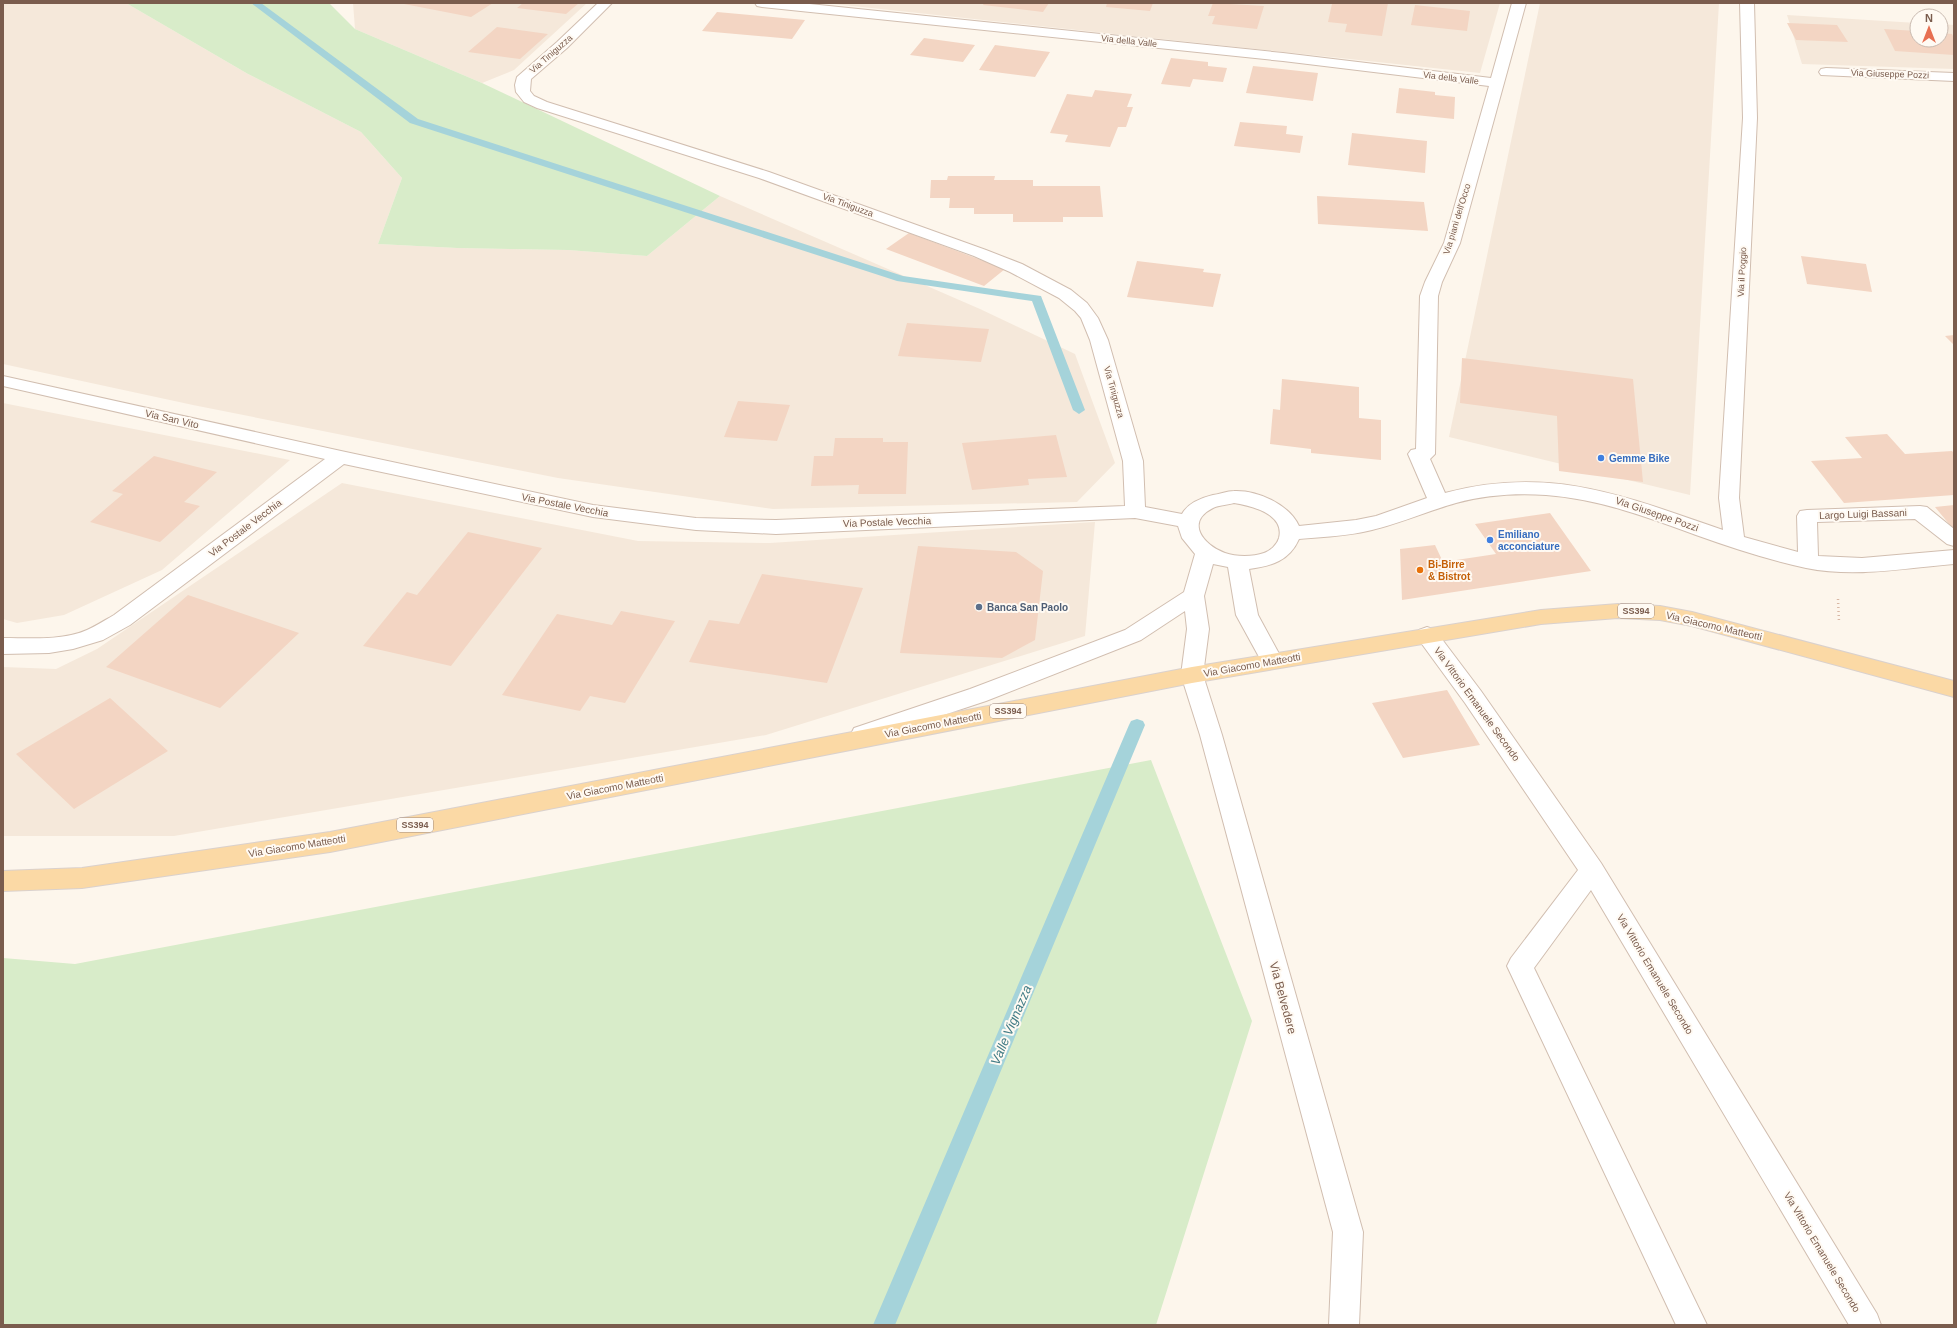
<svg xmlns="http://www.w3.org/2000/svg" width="1957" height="1328" viewBox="0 0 1957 1328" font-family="Helvetica,sans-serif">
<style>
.residential{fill:#f5e8da}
.green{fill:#d8ecc9}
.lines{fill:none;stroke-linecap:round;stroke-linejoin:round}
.stream{fill:#a5d3da;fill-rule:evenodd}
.building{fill:#f3d5c3}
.minor-casing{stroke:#d1beb0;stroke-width:2}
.major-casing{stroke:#dad1cd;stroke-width:2}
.path{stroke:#d9b8a5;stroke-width:2.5;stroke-dasharray:1 3;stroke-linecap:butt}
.minor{fill:#fff;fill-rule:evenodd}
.major{fill:#fbd9a5;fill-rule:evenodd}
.shop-dot{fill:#3f7fe0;stroke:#fffaf3;stroke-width:1.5}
.food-dot{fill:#e8710a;stroke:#fffaf3;stroke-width:1.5}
.service-dot{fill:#5c6f8a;stroke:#fffaf3;stroke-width:1.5}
.labels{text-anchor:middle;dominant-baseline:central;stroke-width:4;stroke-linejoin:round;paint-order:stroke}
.far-street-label{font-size:9px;fill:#7a5c4d;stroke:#fffaf3}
.shield{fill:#fffaf3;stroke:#a28b7f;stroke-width:1}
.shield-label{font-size:9px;font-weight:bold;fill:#7a5c4d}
.street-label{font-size:10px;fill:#7a5c4d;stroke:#fffaf3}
.shop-label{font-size:10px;font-weight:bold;fill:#366cbe;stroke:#fffaf3;text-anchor:start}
.food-label{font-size:10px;font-weight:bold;fill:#c56008;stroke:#fffaf3;text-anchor:start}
.service-label{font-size:10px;font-weight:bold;fill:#4e5e75;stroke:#fffaf3;text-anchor:start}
.near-street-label{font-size:12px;fill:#7a5c4d;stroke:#fffaf3}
.near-water-label{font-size:13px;font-style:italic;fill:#437c86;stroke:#fffaf3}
</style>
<rect width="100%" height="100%" fill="#fdf6ec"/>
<path class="residential" d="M 3,3 L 126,3 L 248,74 L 361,132 L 402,178 L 378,244 L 457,248 L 568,250 L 647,256 L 720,196 L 980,309 L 1075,354 L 1115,463 L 1077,502 L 773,509 L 558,478 L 193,405 L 3,364 Z
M 353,3 L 587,3 L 514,70 L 482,83 L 355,29 Z
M 825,3 L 1500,3 L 1480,73 Z
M 1540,3 L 1719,3 L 1690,495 L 1449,437 Z
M 1787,15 L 1917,23 L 1917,40 L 1941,40 L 1941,24 L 1954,25 L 1954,69 L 1802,64 Z
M 3,403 L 290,460 L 162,570 L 64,615 L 17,623 L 3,619 Z
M 342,483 L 638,541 L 770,543 L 1095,522 L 1085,636 L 766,735 L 174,836 L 3,836 L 3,667 L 56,669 L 97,649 Z"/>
<path class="green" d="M 126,3 L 329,3 L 355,29 L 482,83 L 720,196 L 647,256 L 568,250 L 457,248 L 378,244 L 402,178 L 361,132 L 248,74 Z
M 1151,760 L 1252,1021 L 1156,1325 L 3,1325 L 3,958 L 75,964 Z"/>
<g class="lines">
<path class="stream" d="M 251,3 L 261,3 L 418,119 L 903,276 L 1041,296 L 1085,410 L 1079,414 L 1073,410 L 1032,301 L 897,281 L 410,123 Z
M 1137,719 L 1143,721 L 1145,725 L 895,1325 L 873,1325 L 1129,725 L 1131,721 Z"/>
</g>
<path class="building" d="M 407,3 L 493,3 L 471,17 L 404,4 Z
M 523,3 L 579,3 L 566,14 L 517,8 Z
M 984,3 L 1049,3 L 1043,12 L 983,5 Z
M 1107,3 L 1153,3 L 1150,11 L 1106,7 Z
M 1213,3 L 1264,6 L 1257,29 L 1212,24 L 1215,16 L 1208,16 Z
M 1329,3 L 1388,3 L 1382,36 L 1345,32 L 1347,24 L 1328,22 L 1332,4 Z
M 1415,5 L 1470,11 L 1467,31 L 1411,25 Z
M 717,12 L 805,20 L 792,39 L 702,31 Z
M 1787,23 L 1837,25 L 1848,42 L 1796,40 Z
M 497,27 L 548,34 L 520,59 L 468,52 Z
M 1884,29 L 1917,31 L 1917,40 L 1941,40 L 1941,33 L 1952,34 L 1954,38 L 1954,55 L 1895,51 Z
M 924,38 L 975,45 L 963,62 L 910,55 Z
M 995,45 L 1050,52 L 1035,77 L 979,70 Z
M 1171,58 L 1208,62 L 1208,66 L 1227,68 L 1223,82 L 1193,79 L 1190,87 L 1161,84 Z
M 1253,66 L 1318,73 L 1313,101 L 1246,93 Z
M 1399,88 L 1435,92 L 1435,95 L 1455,97 L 1454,119 L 1396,113 Z
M 1095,90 L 1132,94 L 1127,107 L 1133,107 L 1126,127 L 1118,127 L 1110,147 L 1065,142 L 1068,135 L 1050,133 L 1067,94 L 1092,97 Z
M 1240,122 L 1287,126 L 1286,134 L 1303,136 L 1300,153 L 1234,146 Z
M 1352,133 L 1427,141 L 1425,173 L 1348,165 Z
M 948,176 L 995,176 L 994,180 L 1033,180 L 1033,186 L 1100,186 L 1103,217 L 1063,217 L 1063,222 L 1013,222 L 1013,214 L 974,214 L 974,208 L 949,208 L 950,198 L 930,198 L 931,180 L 947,180 Z
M 1317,196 L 1424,202 L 1428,231 L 1318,224 Z
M 909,233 L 1005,269 L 984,286 L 886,249 Z
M 1801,256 L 1866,264 L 1872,292 L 1807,284 Z
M 1137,261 L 1204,269 L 1203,272 L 1221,274 L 1213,307 L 1127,297 Z
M 907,323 L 989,329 L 981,362 L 898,356 Z
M 1954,335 L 1954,345 L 1945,336 Z
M 1462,358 L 1633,379 L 1643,482 L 1559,471 L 1557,416 L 1460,403 Z
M 1282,379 L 1359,387 L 1359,418 L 1381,420 L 1381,460 L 1311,453 L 1311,449 L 1270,444 L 1273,409 L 1280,410 Z
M 738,401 L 790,405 L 777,441 L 724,437 Z
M 1887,434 L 1905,454 L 1952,451 L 1954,453 L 1954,495 L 1844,503 L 1811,461 L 1862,458 L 1845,437 Z
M 1056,435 L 1067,477 L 1028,479 L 1029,485 L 972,490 L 962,443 Z
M 835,438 L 883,438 L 883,442 L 908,442 L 906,494 L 858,494 L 859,485 L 811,486 L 814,456 L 833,456 Z
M 154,456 L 217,472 L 184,502 L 200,506 L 160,542 L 90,522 L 123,494 L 112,491 Z
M 1954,505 L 1954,530 L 1935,507 Z
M 1550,513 L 1591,571 L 1402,600 L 1400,549 L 1435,545 L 1443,562 L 1496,554 L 1475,524 Z
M 468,532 L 542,548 L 451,666 L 363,646 L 407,592 L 417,595 Z
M 918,546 L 1016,552 L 1043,571 L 1035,640 L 1002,658 L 900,653 Z
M 762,574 L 863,588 L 827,683 L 689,662 L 709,620 L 739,624 Z
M 188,595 L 299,633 L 220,708 L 106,667 Z
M 621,611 L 675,621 L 625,703 L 590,696 L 580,711 L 502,695 L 557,614 L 612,625 Z
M 1447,690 L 1480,745 L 1403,758 L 1372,703 Z
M 110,698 L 168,751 L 74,809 L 16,754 Z"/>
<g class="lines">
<defs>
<path id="minor" d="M 598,3 L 612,3 L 567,48 L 531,79 L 530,91 L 534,96 L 547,102 L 769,172 L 986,250 L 1022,264 L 1071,290 L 1087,303 L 1098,318 L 1108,340 L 1143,461 L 1145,507 L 1182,514 C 1188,503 1201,498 1213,495 C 1220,494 1227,491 1234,491 C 1257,490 1289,504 1299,526 L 1356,520 L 1376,516 L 1427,498 L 1408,454 L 1411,450 L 1416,449 L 1420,296 L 1425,282 L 1444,243 L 1489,86 L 1283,61 L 762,7 L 757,6 L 755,3 L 800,3 L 1283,53 L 1491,78 L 1512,3 L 1526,3 L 1460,243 L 1442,282 L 1438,296 L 1435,454 L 1430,459 L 1445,493 C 1551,465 1624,496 1723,530 L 1719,498 L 1743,118 L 1740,3 L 1754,3 L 1757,118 L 1739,498 L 1744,537 L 1798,552 L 1797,516 L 1800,511 L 1807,510 L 1920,506 L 1927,507 L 1954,529 L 1954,546 L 1947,544 L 1915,519 L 1817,522 L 1818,556 L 1862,558 L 1954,550 L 1954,564 C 1905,568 1855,578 1806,568 C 1769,560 1732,548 1696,535 C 1647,517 1599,499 1546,495 C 1516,493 1485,495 1456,503 C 1428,511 1401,523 1372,530 C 1348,536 1324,537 1299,539 C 1289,561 1272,566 1249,569 L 1258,615 L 1283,661 L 1280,666 L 1272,669 L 1264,666 L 1236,615 L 1228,567 L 1213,564 L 1204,596 L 1209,629 L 1203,675 L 1222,735 L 1363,1232 L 1359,1325 L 1329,1325 L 1333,1232 L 1200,735 L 1181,675 L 1187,629 L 1185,611 L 1141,640 L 986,701 L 862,742 L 854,740 L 851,734 L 854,728 L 970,689 L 1125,630 L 1184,592 L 1195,554 L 1182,538 L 1178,526 L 1135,518 L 776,534 L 696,530 L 593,517 L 344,464 L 130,625 L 103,640 L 73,649 L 49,653 L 3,654 L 3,638 C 30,638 62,641 87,630 C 96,626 105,620 114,615 L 325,459 L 3,386 L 3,376 L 341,451 L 593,505 L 696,518 L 776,520 L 1125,506 L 1123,461 L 1090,340 L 1081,318 L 1075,311 L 1059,298 L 1010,272 L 974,256 L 759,178 L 537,108 L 524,102 L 516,92 L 515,85 L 517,77 L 557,42 ZM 1234,503 C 1252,506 1285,514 1279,538 C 1277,545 1270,551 1264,553 C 1253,557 1236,557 1225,553 C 1203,545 1185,522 1213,508 C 1219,505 1227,505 1234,503 Z
M 1826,68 L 1954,73 L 1954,81 L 1821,75 L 1819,72 L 1821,69 Z
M 1427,627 L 1435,630 L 1481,691 L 1601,863 L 1877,1314 L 1881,1325 L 1849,1325 L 1591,890 L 1534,968 L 1707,1325 L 1676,1325 L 1507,966 L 1511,958 L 1578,870 L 1465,703 L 1419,640 L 1416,635 L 1419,630 Z"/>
<path id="major" d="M 1618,604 L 1660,606 L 1692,612 L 1954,681 L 1954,697 L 1692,626 L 1660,620 L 1618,618 L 1541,624 L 1192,683 L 330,852 L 82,888 L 3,891 L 3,871 L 82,868 L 330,832 L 1192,667 L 1541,610 Z"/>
</defs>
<use href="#minor" class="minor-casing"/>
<use href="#major" class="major-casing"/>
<path class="path" d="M 1838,599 L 1839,622"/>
<use href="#minor" class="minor"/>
<use href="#major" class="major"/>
</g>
<g class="shop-dot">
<circle cx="1601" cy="458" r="4"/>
<circle cx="1490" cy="540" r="4"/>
</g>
<circle class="food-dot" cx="1420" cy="570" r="4"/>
<circle class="service-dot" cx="979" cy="607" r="4"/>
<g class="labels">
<g class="far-street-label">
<text transform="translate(1129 41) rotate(6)">Via della Valle</text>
<text transform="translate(551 54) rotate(-41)">Via Tiniguzza</text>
<text transform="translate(1890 74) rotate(2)">Via Giuseppe Pozzi</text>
<text transform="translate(1451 78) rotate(7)">Via della Valle</text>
<text transform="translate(848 205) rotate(20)">Via Tiniguzza</text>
<text transform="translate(1457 219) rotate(-73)">Via piani dell'Occo</text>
<text transform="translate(1742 272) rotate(-87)">Via il Poggio</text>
<text transform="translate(1114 392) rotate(74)">Via Tiniguzza</text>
</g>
<g class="shield">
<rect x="1618" y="604" width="36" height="14" rx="3"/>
<rect x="990" y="704" width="36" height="14" rx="3"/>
<rect x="397" y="818" width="36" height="14" rx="3"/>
</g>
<g class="shield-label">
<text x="1636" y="611">SS394</text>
<text x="1008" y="711">SS394</text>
<text x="415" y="825">SS394</text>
</g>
<g class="street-label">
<text transform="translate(172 419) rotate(13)">Via San Vito</text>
<text transform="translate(565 505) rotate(11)">Via Postale Vecchia</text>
<text transform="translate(1657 514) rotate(19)">Via Giuseppe Pozzi</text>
<text transform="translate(1863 514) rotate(-2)">Largo Luigi Bassani</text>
<text transform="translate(887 522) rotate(-2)">Via Postale Vecchia</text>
<text transform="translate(245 528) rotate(-37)">Via Postale Vecchia</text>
<text transform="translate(1714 626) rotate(13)">Via Giacomo Matteotti</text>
<text transform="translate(1252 665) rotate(-10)">Via Giacomo Matteotti</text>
<text transform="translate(1477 704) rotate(54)">Via Vittorio Emanuele Secondo</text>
<text transform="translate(933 725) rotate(-11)">Via Giacomo Matteotti</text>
<text transform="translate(615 787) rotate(-11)">Via Giacomo Matteotti</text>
<text transform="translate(297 846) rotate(-9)">Via Giacomo Matteotti</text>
<text transform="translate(1655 974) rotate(59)">Via Vittorio Emanuele Secondo</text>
<text transform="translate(1822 1252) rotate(59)">Via Vittorio Emanuele Secondo</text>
</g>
<g class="shop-label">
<text x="1609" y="458">Gemme Bike</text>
<text x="1498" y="534">Emiliano<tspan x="1498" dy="12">acconciature</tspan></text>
</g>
<g class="food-label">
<text x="1428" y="564">Bi-Birre<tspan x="1428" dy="12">&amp; Bistrot</tspan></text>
</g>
<g class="service-label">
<text x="987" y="607">Banca San Paolo</text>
</g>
<g class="near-street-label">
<text transform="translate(1283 998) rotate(75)">Via Belvedere</text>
</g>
<g class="near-water-label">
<text transform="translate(1011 1025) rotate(-67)">Valle Vignazza</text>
</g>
</g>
<rect width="1957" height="1328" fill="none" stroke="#7a5c4d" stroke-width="8"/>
<g transform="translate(1929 28)"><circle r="19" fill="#fffaf3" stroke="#cabbb1"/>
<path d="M0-3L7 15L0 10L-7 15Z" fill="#e76f51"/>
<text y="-6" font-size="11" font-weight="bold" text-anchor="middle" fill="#7a5c4d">N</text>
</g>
</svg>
